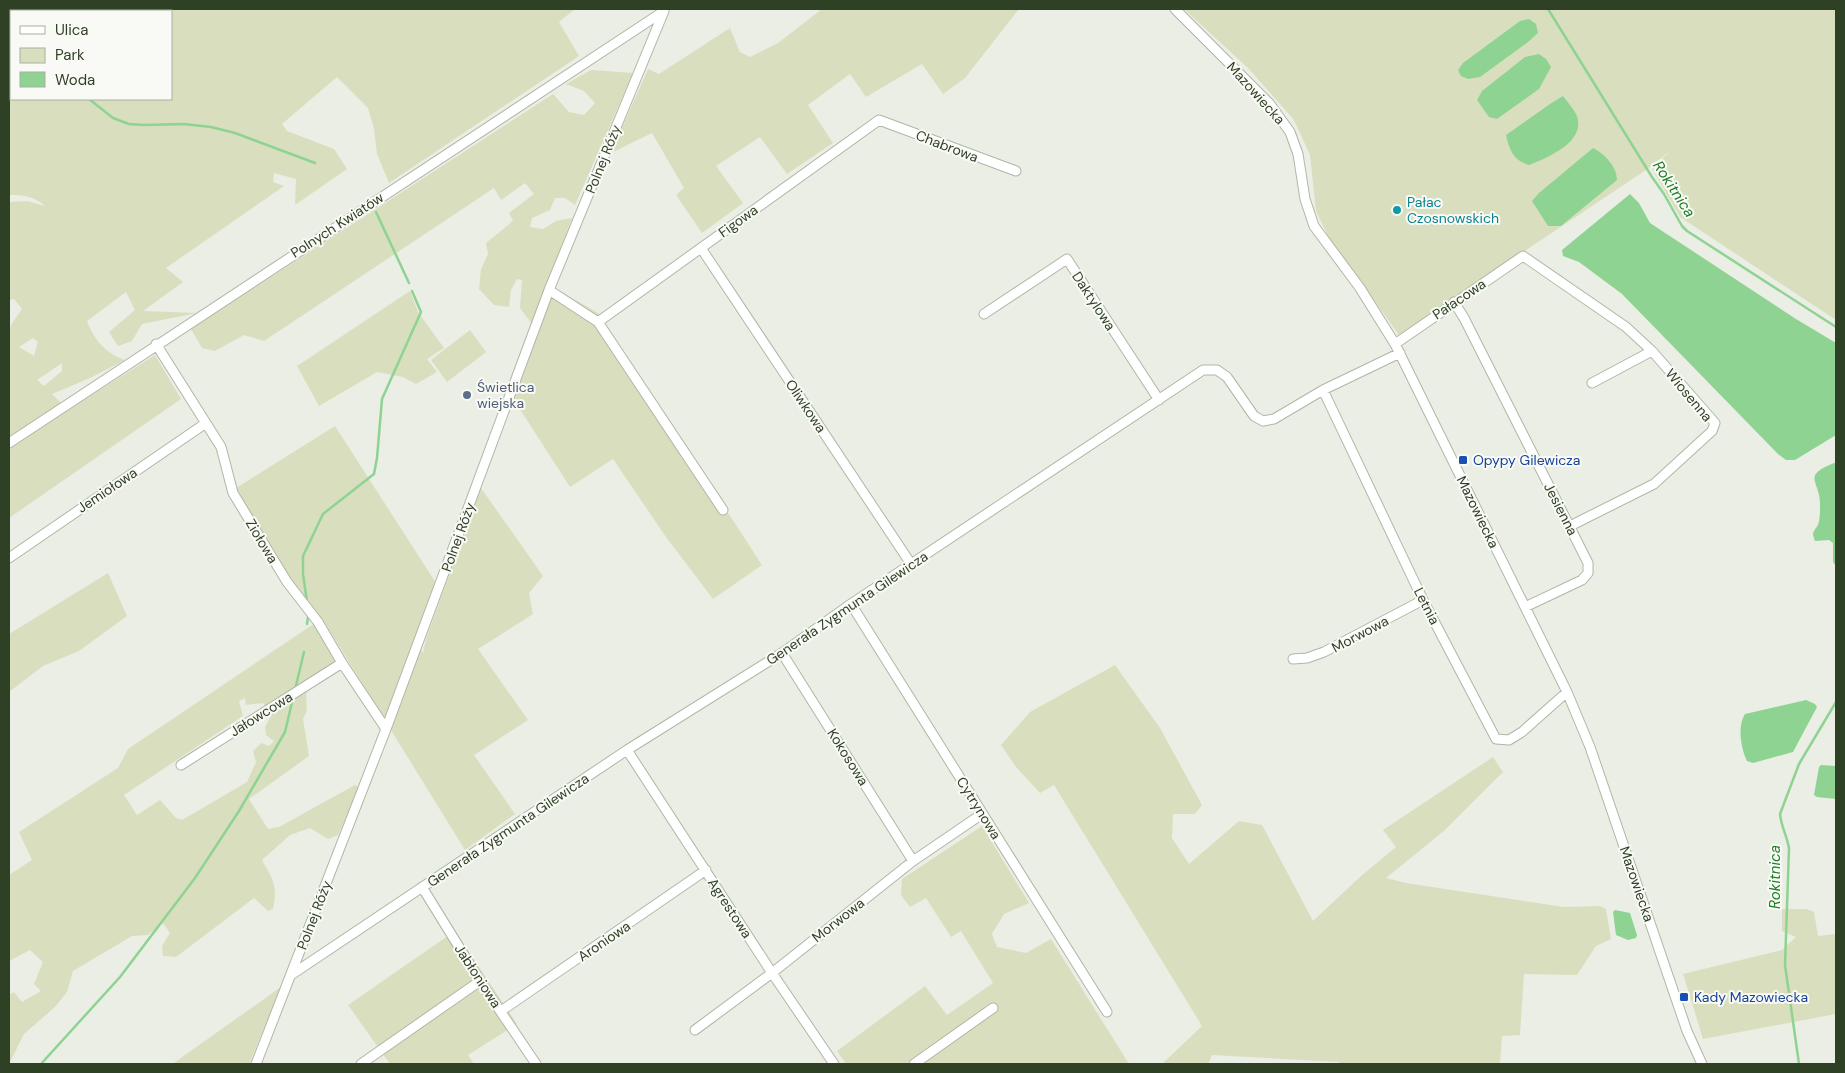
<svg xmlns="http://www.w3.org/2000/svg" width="1845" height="1073" viewBox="0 0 1845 1073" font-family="'DM Sans',sans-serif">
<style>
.green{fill:#d9dfbe;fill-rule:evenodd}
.water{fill:#8ed392}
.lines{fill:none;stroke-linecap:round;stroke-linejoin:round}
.stream{stroke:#8ed392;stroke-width:2.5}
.minor-casing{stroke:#aeb7a7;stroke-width:11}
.minor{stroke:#fff;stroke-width:9}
.culture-dot{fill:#0f9aa8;stroke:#f9faf6;stroke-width:2}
.service-dot{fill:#5c6f8a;stroke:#f9faf6;stroke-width:2}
.transit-dot{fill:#1a4fb4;stroke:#f9faf6;stroke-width:2}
.labels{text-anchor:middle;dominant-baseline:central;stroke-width:4;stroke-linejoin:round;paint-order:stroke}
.street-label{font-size:14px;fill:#2e4124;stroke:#f9faf6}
.culture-label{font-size:14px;fill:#0d838f;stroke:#f9faf6;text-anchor:start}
.service-label{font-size:14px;fill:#4e5e75;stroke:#f9faf6;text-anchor:start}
.transit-label{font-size:14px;fill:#164399;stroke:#f9faf6;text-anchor:start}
.water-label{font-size:15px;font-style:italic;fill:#1d7e24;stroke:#f9faf6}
</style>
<rect width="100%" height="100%" fill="#eaeee5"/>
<path class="green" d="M 9,9 L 25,9 L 24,11 L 11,11 L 11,99 L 171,99 L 171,11 L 31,11 L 32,9 L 575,9 L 559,22 L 579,56 L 389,183 L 377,154 L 374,129 L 368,108 L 337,77 L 282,124 L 287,131 L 334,149 L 347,169 L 295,205 L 296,179 L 274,173 L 273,182 L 284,186 L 166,268 L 183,282 L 143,311 L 197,313 L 142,324 L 132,341 L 118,346 L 109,332 L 135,310 L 126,292 L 87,321 C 94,340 106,354 125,360 L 90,378 L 52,394 L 68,410 L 155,355 L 181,399 L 9,518 L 9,335 L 11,325 L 22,309 L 14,299 L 9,300 L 9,202 L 27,201 L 45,206 C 34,196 23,195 9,195 ZM 33,338 L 38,342 L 34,356 L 19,347 ZM 62,363 L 62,371 L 44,386 L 37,380 Z
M 822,9 L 1019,9 L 965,78 L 943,94 L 922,64 L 866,97 L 850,74 L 808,105 L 833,143 L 787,174 L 760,137 L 716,166 L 743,203 L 702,233 L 676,195 L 684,188 L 652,133 L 611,153 L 648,69 L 659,74 L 730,28 L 740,52 L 750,57 L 778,43 Z
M 1184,9 L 1836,9 L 1836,320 L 1680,217 L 1652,169 L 1671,150 L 1646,170 L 1399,335 L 1329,238 L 1316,211 L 1310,155 L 1294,120 L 1249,69 Z
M 591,70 L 633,73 L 575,205 L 565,198 L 555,198 L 550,210 L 532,218 L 530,227 L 543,229 L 556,221 L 572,218 L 532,324 L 520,308 L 522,280 L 517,279 L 511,290 L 509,307 L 494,305 L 479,289 L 481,269 L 488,254 L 486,243 L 513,221 L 509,213 L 534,194 L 525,183 L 501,200 L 494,188 L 264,341 L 244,335 L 215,351 L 202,348 L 191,329 L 553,94 L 569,112 L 584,115 L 595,103 L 584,91 L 566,84 Z
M 410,291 L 418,312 L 444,348 L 427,359 L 437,372 L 416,384 L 403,377 L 377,372 L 319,406 L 297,366 Z
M 562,292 L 598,313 L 762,565 L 713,599 L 666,537 L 613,459 L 570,487 L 514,400 L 551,299 Z
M 470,330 L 486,352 L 447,382 L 431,360 Z
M 335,426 L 436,583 L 414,641 L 423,653 L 426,639 L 481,488 L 543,576 L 529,593 L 533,614 L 478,649 L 528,720 L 474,755 L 515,814 L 465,850 L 323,620 L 291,582 L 236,488 Z
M 108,573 L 127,616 L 79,651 L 43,666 L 9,692 L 9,634 Z
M 315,623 L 337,662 L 309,678 L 306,695 L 307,710 L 303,719 L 309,756 L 249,799 L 268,829 L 279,827 L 355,785 L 360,788 L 338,835 L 328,839 L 310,828 L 290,835 L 262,860 C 273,880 278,885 273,909 L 268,911 L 254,898 L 176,957 L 163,956 L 162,946 L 170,933 L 163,923 L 148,935 L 132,936 L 73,971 L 67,992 L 55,1007 L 24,1034 L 9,1064 L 9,995 L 14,992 L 22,1002 L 41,991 L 34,984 L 43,962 L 30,950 L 9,961 L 9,875 L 32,860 L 19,832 L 118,768 L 128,749 ZM 245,698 L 246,705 L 263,703 L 271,716 L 265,727 L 266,735 L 274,741 L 269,746 L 261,743 L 253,751 L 256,762 L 247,782 L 182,820 L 176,818 L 160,800 L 137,815 L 124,795 L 243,716 L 239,701 Z
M 1115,665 L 1160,728 L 1202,805 L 1195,814 L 1173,814 L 1172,838 L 1189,864 L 1239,821 L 1262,825 L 1313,921 L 1361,876 L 1396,847 L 1383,830 L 1493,757 L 1503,772 L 1445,830 L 1386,878 L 1406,883 L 1564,907 L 1600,906 L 1606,909 L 1611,939 L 1596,946 L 1577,975 L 1524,974 L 1520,1035 L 1502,1036 L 1500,1064 L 1340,1064 L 1339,1062 L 1212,1055 L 1208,1064 L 1162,1064 L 1202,1026 L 1054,785 L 1040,793 L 1016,767 L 1001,745 L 1030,712 Z
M 982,826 L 1029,903 L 1004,914 L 992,934 L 997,947 L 1026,953 L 1051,939 L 1129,1064 L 846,1064 L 837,1051 L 925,986 L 947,1015 L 993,983 L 961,931 L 951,937 L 926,898 L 910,907 L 901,895 L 902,879 Z
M 1782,909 L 1807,909 L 1814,912 L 1818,936 L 1836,934 L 1836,1014 L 1703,1039 L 1683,974 L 1782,950 L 1796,937 L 1782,931 Z
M 455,931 L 517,1024 L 468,1055 L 474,1064 L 390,1064 L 348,1005 Z
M 281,987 L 249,1064 L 173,1064 L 185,1055 Z"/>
<path class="water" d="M 1529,19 L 1536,24 L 1538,33 L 1528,42 L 1480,77 L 1468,79 L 1461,76 L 1458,70 L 1463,63 L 1520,21 Z
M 1539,54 L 1546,59 L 1551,67 L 1539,89 L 1497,119 L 1489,117 L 1477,100 L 1482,91 L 1525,57 Z
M 1563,96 C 1568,103 1577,112 1578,120 C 1582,144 1546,158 1529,165 C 1514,161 1509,150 1506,135 L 1550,104 Z
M 1593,148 C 1605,154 1617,167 1617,180 L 1561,226 L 1548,226 L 1532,201 L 1539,193 Z
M 1630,194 L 1639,203 L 1650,223 L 1796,319 L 1836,343 L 1836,435 L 1795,460 L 1786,460 L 1778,454 L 1622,294 L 1579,262 L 1563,256 L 1562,250 Z
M 1834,463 L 1836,464 L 1836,566 L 1833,562 L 1833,543 L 1829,540 L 1815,541 L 1813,535 C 1813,530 1816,529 1818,525 C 1820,520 1820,512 1820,506 C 1821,480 1800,477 1834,463 Z
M 1806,700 L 1815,704 L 1817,707 L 1793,752 L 1753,763 L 1747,761 C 1741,749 1737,726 1745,714 Z
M 1821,765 L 1836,766 L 1836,799 L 1817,797 L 1814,795 L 1819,767 Z
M 1615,910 L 1630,913 L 1637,935 L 1636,938 L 1628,940 L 1616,935 L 1613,912 Z"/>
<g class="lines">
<path class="stream" d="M 1548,9 L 1652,177 L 1664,194 L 1682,226 L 1687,231 L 1836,327
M 28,11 L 29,9
M 89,99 L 113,118 L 129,124 L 144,125 L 184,124 L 211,127 L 235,133 L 315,163
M 376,212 L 409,283
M 307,602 L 303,574 L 303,556 L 323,514 L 374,474 L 377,458 L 382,399 L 421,312 L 412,291
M 307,624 L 308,617
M 295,690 L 304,652
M 41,1064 L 120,977 L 195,878 L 239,811 L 285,732 L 293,698
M 1799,1064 L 1785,965 L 1789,848 C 1787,836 1781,826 1780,814 L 1799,764 L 1836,702"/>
<defs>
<path id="minor" d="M 1175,9 L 1269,103 L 1290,132 L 1298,154 L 1305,199 L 1314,226 L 1360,288 L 1395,344 L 1567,692 L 1590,747 L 1687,1031 L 1702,1064
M 701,248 L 911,564
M 549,290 L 598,322 L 723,510
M 1454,302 L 1464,318 L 1588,563 L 1588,573 L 1582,580 L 1525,607
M 984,314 L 1067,259 L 1159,400
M 598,322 L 879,120 L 1016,171
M 156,344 L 221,447 L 233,493 L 287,582 L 318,622 L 342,663 L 386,729
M 1395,344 L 1523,256 L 1626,327 L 1652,351 L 1715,423 L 1712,431 L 1654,484 L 1570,526
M 1592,383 L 1652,351
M 1323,390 L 1423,600 L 1496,739 L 1509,740 L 1522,732 L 1567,692
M 9,443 L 664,11
M 9,558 L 206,423
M 851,604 L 1107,1012
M 782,653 L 913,861
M 1293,659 L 1307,658 L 1324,652 L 1423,600
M 627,750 L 772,973 L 834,1064
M 181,765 L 342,663
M 422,887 L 480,981 L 536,1064
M 291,975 L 627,750 L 782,653 L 851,604 L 1203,370 L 1217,370 L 1227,377 L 1254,416 L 1263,421 L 1274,419 L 1323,390 L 1400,353
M 501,1011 L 706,870
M 695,1030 L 772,973 L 913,861 L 982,814
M 256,1064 L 386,729 L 549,290 L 664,11
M 361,1064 L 480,981
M 914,1064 L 993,1008"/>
</defs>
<use href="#minor" class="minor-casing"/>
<use href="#minor" class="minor"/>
</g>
<circle class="culture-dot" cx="1397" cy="210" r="5"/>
<circle class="service-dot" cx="467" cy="395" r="5"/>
<g class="transit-dot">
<rect x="1458" y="455" width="10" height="10" rx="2.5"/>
<rect x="1679" y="992" width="10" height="10" rx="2.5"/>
</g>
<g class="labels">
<g class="street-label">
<text transform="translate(1256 93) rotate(48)">Mazowiecka</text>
<text transform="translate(947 146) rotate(21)">Chabrowa</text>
<text transform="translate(603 159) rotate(-68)">Polnej Róży</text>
<text transform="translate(738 221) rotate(-36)">Figowa</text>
<text transform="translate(337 225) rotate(-33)">Polnych Kwiatów</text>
<text transform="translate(1459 299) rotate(-34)">Pałacowa</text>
<text transform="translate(1094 301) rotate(57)">Daktylowa</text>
<text transform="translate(1689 395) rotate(50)">Wiosenna</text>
<text transform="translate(806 406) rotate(56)">Oliwkowa</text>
<text transform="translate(107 490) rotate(-34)">Jemiołowa</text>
<text transform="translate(1561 509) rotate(63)">Jesienna</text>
<text transform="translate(1478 512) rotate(64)">Mazowiecka</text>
<text transform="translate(458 537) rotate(-70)">Polnej Róży</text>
<text transform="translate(262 541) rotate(59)">Ziołowa</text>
<text transform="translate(1427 606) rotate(63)">Letnia</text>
<text transform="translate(847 608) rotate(-34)">Generała Zygmunta Gilewicza</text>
<text transform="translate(1360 634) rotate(-28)">Morwowa</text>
<text transform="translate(261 714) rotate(-32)">Jałowcowa</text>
<text transform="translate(848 757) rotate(58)">Kokosowa</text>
<text transform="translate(979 808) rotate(58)">Cytrynowa</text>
<text transform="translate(508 830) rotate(-34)">Generała Zygmunta Gilewicza</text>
<text transform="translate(1637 884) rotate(71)">Mazowiecka</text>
<text transform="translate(730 908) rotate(57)">Agrestowa</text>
<text transform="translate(314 915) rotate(-69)">Polnej Róży</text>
<text transform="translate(838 920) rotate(-38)">Morwowa</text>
<text transform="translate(604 941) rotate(-34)">Aroniowa</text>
<text transform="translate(478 976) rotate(57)">Jabłoniowa</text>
</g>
<g class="culture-label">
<text x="1407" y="202">Pałac<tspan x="1407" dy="16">Czosnowskich</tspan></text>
</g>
<g class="service-label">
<text x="477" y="387">Świetlica<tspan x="477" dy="16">wiejska</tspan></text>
</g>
<g class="transit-label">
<text x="1473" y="460">Opypy Gilewicza</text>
<text x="1694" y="997">Kady Mazowiecka</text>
</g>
<g class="water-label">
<text transform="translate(1674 189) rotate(57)">Rokitnica</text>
<text transform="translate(1775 877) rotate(-90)">Rokitnica</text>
</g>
</g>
<rect width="1845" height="1073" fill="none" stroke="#2e4124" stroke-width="20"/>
<rect x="10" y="10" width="162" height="90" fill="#f9faf6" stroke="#a8b0a2"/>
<rect x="20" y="26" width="25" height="8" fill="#ffffff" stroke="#a8b0a2"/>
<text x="55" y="35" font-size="15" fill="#2e4124">Ulica</text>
<rect x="20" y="48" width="25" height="15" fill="#d9dfbe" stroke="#a8b0a2"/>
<text x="55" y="60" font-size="15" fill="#2e4124">Park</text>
<rect x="20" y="72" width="25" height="15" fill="#8ed392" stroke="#a8b0a2"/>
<text x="55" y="85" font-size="15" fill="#2e4124">Woda</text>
</svg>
